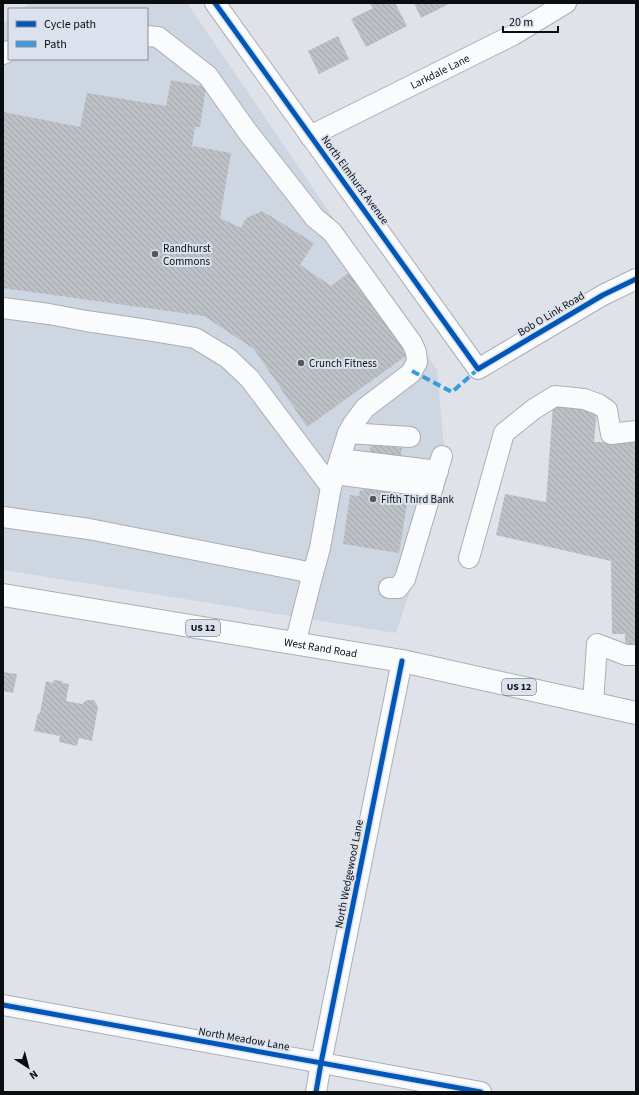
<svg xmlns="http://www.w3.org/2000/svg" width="639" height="1095" viewBox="0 0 639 1095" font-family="'Source Sans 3',sans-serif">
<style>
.built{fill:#ced6e1}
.building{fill:url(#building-back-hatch)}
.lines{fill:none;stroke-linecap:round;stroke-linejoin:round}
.minor-casing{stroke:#abaeb2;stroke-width:22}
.major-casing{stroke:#abaeb2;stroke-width:24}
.minor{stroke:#fafbfc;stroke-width:20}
.major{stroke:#fafbfc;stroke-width:22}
.quiet{stroke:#3a9ade;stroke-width:4;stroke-dasharray:8 4;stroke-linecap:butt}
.cycleway-casing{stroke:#dbe2ed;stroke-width:8}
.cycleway{stroke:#0057b8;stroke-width:5}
.poi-dot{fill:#55595d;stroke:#dbe2ed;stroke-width:1.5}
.labels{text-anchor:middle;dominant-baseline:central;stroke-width:4;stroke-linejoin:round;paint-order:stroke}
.shield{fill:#dbe2ed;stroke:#494e53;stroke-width:1}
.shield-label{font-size:10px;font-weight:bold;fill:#0b0e11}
.street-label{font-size:11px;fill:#0b0e11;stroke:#dbe2ed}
.poi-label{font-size:11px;fill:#0b0e11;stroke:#dbe2ed;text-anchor:start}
</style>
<defs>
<pattern id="building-back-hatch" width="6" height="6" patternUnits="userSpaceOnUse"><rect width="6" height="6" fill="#bdc0c5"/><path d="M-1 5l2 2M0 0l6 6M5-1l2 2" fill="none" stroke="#a1a4a8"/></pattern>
</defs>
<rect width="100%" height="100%" fill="#dfe3e9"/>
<path class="built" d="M 30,3 L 187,3 L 437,370 L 447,480 L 396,633 L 3,570 L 3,23 L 9,19 L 9,59 L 147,59 L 147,9 L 22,9 Z"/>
<path class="building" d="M 370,3 L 395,3 L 407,26 L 366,47 L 351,19 L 373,8 Z
M 414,3 L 451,3 L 421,18 Z
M 338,36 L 349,59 L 319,74 L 308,51 Z
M 171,80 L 206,87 L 200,127 L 195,127 L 192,146 L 231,153 L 220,218 L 241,228 L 246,218 L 262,211 L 314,243 L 300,265 L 331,286 L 351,271 L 410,353 L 307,427 L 254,349 L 204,316 L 3,288 L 3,112 L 80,127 L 87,93 L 166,106 Z
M 553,405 L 597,409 L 594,442 L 636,442 L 636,646 L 625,647 L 625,634 L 612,634 L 611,561 L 496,535 L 505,494 L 546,502 Z
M 371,444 L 402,448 L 394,495 L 398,495 L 397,502 L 407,504 L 399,553 L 343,544 L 350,495 L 359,496 L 360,490 L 364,491 Z
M 3,672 L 17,674 L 13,693 L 3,691 Z
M 53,680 L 63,681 L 62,683 L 69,684 L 66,701 L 82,704 L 87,700 L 94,700 L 98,707 L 92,741 L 79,738 L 77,746 L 59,742 L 60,736 L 34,731 L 38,713 L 40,713 L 46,681 L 54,683 Z"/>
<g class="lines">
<defs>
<g id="minor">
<path d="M 215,3 L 478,369 L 603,295 L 636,279"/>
<path d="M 147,36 L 158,37 L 208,76 L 247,131 L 315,218 L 332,232 L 412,343 L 416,352 L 417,362 L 411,373 L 365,408 L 353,424 L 348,433 L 331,487"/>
<path d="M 3,54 L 9,51"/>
<path id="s1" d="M 310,136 L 513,35 L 566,3"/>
<path d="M 3,308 L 49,314 L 86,321 L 141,329 L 195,338 L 228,358 L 250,379 L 331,487 L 320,548 L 313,573"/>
<path d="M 348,433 L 410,437"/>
<path d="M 340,459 L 438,471"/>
<path d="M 335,474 L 433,487"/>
<path d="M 3,517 L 89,529 L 313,573 L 295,644"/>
<path d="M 469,558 L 504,433 L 534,409 L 555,396 L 584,399 L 598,404 L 607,410 L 611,434 L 636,431"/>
<path d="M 389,588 L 398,588 L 405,579 L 442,456"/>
<path d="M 593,703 L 597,644 L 626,655 L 636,655"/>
<path d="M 3,1005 L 481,1092"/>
<path d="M 316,1092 L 321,1063 L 402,661"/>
</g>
<g id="major">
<path id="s2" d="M 3,595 L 402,661 L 636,713"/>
</g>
</defs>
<use href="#minor" class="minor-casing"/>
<use href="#major" class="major-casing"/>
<use href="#minor" class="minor"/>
<use href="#major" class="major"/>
<path class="quiet" d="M 412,371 L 452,392 L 478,369"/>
<defs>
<path id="cycleway" d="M 215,3 L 478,369 L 603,295 L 636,279
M 3,1005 L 481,1092
M 316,1092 L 321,1063 L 402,661"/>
</defs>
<use href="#cycleway" class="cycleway-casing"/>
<use href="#cycleway" class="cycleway"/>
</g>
<g class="poi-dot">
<circle cx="155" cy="254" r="4"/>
<circle cx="301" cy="363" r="4"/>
<circle cx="373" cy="499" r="4"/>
</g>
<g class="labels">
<g class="shield">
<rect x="186" y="620" width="34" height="16" rx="3"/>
<rect x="502" y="679" width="34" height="16" rx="3"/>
</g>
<g class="shield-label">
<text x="203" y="628">US 12</text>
<text x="519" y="687">US 12</text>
</g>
<g class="street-label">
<text stroke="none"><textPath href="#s1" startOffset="145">Larkdale Lane</textPath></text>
<text transform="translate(355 180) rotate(54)">North Elmhurst Avenue</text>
<text transform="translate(551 314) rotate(-31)">Bob O Link Road</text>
<text stroke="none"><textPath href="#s2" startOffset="322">West Rand Road</textPath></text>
<text transform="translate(349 874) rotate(-79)">North Wedgewood Lane</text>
<text transform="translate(244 1039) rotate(10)">North Meadow Lane</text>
</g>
<g class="poi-label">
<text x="163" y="248">Randhurst<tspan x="163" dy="13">Commons</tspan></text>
<text x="309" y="363">Crunch Fitness</text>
<text x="381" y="499">Fifth Third Bank</text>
</g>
</g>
<rect width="639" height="1095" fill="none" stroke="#0b0e11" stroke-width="8"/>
<rect x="8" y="8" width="140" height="52" fill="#dbe2ed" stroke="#888d95"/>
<rect x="16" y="21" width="20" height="6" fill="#0057b8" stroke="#888d95"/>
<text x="44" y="28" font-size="12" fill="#0b0e11">Cycle path</text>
<rect x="16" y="41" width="20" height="6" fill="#3a9ade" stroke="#888d95"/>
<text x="44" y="48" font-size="12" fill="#0b0e11">Path</text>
<g transform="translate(28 1067) rotate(144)" stroke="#dbe2ed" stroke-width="3" paint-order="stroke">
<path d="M0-3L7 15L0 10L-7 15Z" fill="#0b0e11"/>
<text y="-6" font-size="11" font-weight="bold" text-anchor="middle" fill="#0b0e11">N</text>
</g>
<path d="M503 26v6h55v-6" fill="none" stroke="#0b0e11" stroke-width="2"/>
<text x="509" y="26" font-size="12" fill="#0b0e11" stroke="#dbe2ed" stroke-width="3" paint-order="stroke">20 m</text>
</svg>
